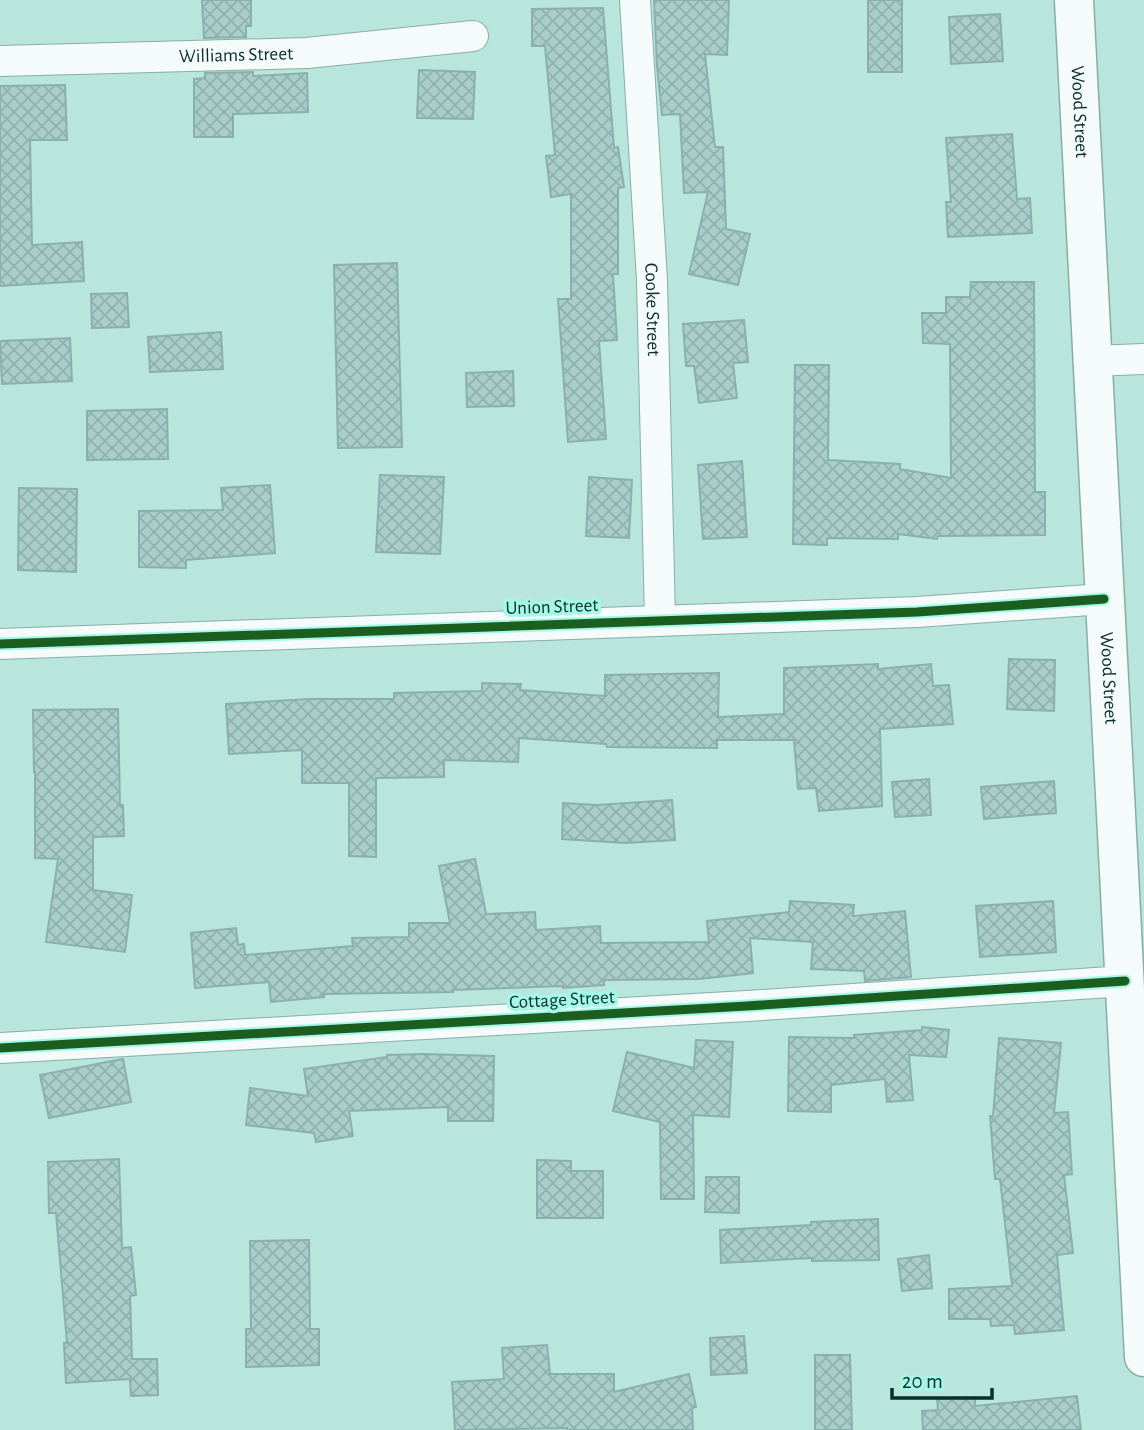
<svg xmlns="http://www.w3.org/2000/svg" width="1144" height="1430" viewBox="0 0 1144 1430" font-family="'Alegreya Sans',sans-serif">
<style>
.building{fill:url(#building-cross-hatch);stroke:#8ab0ad;stroke-width:2}
.lines{fill:none;stroke-linecap:round;stroke-linejoin:round}
.street-casing{stroke:#89ada6;stroke-width:32}
.secondary-casing{stroke:#89ada6;stroke-width:41}
.street{stroke:#f4fbfa;stroke-width:30}
.secondary{stroke:#f4fbfa;stroke-width:38}
.cycleway-casing{stroke:#a5f8e7;stroke-width:13}
.cycleway{stroke:#1b5e20;stroke-width:9}
.labels{text-anchor:middle;dominant-baseline:central;stroke-width:7;stroke-linejoin:round;paint-order:stroke}
.street-label{font-size:19px;fill:#0a2e28;stroke:#a5f8e7}
</style>
<defs>
<pattern id="building-cross-hatch" width="8" height="8" patternUnits="userSpaceOnUse" patternTransform="scale(1.75)"><rect width="8" height="8" fill="#a9ceca"/><path d="M0 0l8 8M0 8l8-8" fill="none" stroke="#90b1ae"/></pattern>
</defs>
<rect width="100%" height="100%" fill="#b8e5dc"/>
<path class="building" d="M 202,0 L 251,0 L 251,26 L 246,26 L 246,37 L 204,38 Z
M 654,0 L 729,0 L 727,55 L 705,54 L 715,147 L 723,147 L 726,229 L 750,234 L 738,285 L 689,274 L 708,192 L 684,193 L 680,114 L 662,115 L 657,66 Z
M 868,0 L 902,0 L 902,72 L 868,72 Z
M 603,8 L 614,148 L 618,147 L 624,187 L 618,188 L 618,274 L 613,274 L 617,340 L 599,341 L 606,439 L 568,442 L 558,299 L 571,299 L 571,194 L 551,197 L 546,156 L 555,155 L 545,46 L 532,46 L 532,9 Z
M 1000,14 L 1003,61 L 951,64 L 949,17 Z
M 419,70 L 475,72 L 473,119 L 417,118 Z
M 253,72 L 253,76 L 307,73 L 308,112 L 233,114 L 233,137 L 194,137 L 194,79 L 205,78 L 205,73 Z
M 65,85 L 67,140 L 30,140 L 32,245 L 82,242 L 84,281 L 0,286 L 0,86 Z
M 1012,134 L 1017,199 L 1030,198 L 1032,233 L 948,237 L 946,202 L 951,202 L 946,138 Z
M 397,263 L 402,447 L 338,448 L 334,265 Z
M 971,282 L 1034,282 L 1035,492 L 1045,492 L 1045,535 L 938,536 L 937,539 L 898,534 L 898,539 L 827,538 L 827,545 L 793,544 L 795,365 L 829,365 L 828,460 L 900,464 L 900,469 L 951,478 L 950,344 L 923,343 L 922,313 L 946,313 L 946,297 L 970,297 Z
M 127,293 L 129,327 L 92,328 L 91,294 Z
M 744,320 L 748,362 L 733,363 L 737,398 L 699,403 L 694,366 L 686,366 L 683,324 Z
M 221,332 L 223,369 L 150,372 L 148,337 Z
M 70,338 L 72,381 L 2,384 L 0,341 Z
M 513,371 L 514,406 L 467,407 L 466,373 Z
M 167,409 L 168,459 L 87,460 L 87,411 Z
M 742,461 L 747,537 L 703,539 L 698,465 Z
M 380,475 L 444,477 L 440,554 L 376,552 Z
M 589,477 L 632,480 L 629,538 L 586,536 Z
M 270,485 L 275,553 L 186,560 L 186,568 L 139,567 L 139,511 L 223,510 L 221,488 Z
M 19,488 L 77,489 L 76,572 L 18,570 Z
M 1009,659 L 1055,660 L 1054,711 L 1007,709 Z
M 878,664 L 878,669 L 931,664 L 933,686 L 949,685 L 953,724 L 880,729 L 882,806 L 819,811 L 816,788 L 798,789 L 794,740 L 717,740 L 717,748 L 607,747 L 606,744 L 519,738 L 518,762 L 444,760 L 444,777 L 376,778 L 376,857 L 349,856 L 349,783 L 302,783 L 302,750 L 229,754 L 226,704 L 310,699 L 394,699 L 394,693 L 482,691 L 482,683 L 521,684 L 520,690 L 605,696 L 605,675 L 719,673 L 718,717 L 784,714 L 784,668 Z
M 118,709 L 120,805 L 123,805 L 124,836 L 93,837 L 93,890 L 132,895 L 125,952 L 46,942 L 58,859 L 35,858 L 35,772 L 34,772 L 33,710 Z
M 929,779 L 931,815 L 895,817 L 892,782 Z
M 1054,781 L 1056,813 L 984,819 L 981,787 Z
M 672,800 L 675,840 L 626,843 L 562,839 L 563,803 L 597,805 Z
M 475,859 L 486,914 L 535,912 L 536,930 L 600,926 L 601,943 L 709,942 L 707,921 L 789,912 L 790,901 L 854,905 L 853,916 L 905,911 L 911,977 L 865,981 L 864,971 L 811,969 L 813,942 L 750,938 L 753,973 L 699,979 L 604,980 L 604,985 L 563,988 L 563,986 L 453,990 L 453,992 L 324,994 L 324,997 L 271,1002 L 269,982 L 195,988 L 191,933 L 236,928 L 238,945 L 244,944 L 245,955 L 353,946 L 352,938 L 409,937 L 409,923 L 450,923 L 439,866 Z
M 1053,901 L 1056,952 L 980,957 L 976,906 Z
M 922,1027 L 949,1030 L 946,1057 L 909,1055 L 913,1100 L 887,1102 L 885,1079 L 831,1085 L 831,1112 L 788,1111 L 789,1037 L 854,1038 L 854,1035 L 922,1030 Z
M 999,1038 L 1061,1043 L 1054,1113 L 1068,1112 L 1072,1174 L 1064,1175 L 1073,1253 L 1057,1255 L 1064,1330 L 1015,1334 L 1014,1325 L 991,1326 L 990,1319 L 949,1319 L 949,1289 L 1012,1286 L 1000,1179 L 995,1179 L 990,1116 L 993,1116 Z
M 696,1040 L 733,1042 L 729,1117 L 693,1115 L 694,1199 L 661,1199 L 660,1122 L 613,1111 L 627,1052 L 694,1068 Z
M 423,1054 L 494,1056 L 493,1121 L 448,1121 L 448,1107 L 349,1111 L 353,1136 L 316,1142 L 314,1133 L 246,1125 L 250,1088 L 308,1096 L 304,1069 L 387,1057 L 387,1055 Z
M 123,1059 L 131,1102 L 49,1118 L 40,1075 Z
M 119,1159 L 122,1248 L 131,1247 L 136,1295 L 130,1296 L 132,1359 L 157,1359 L 158,1395 L 131,1396 L 130,1379 L 66,1383 L 64,1343 L 67,1343 L 56,1213 L 49,1213 L 48,1162 Z
M 537,1160 L 571,1161 L 571,1171 L 603,1171 L 603,1218 L 537,1218 Z
M 706,1177 L 739,1177 L 739,1213 L 705,1212 Z
M 878,1219 L 879,1260 L 812,1261 L 812,1258 L 721,1263 L 720,1230 L 811,1225 L 811,1222 Z
M 309,1240 L 310,1329 L 319,1329 L 319,1365 L 246,1367 L 246,1329 L 251,1329 L 250,1241 Z
M 929,1255 L 932,1288 L 902,1291 L 898,1259 Z
M 744,1336 L 747,1373 L 711,1375 L 710,1338 Z
M 547,1345 L 550,1374 L 614,1374 L 614,1392 L 689,1374 L 696,1407 L 692,1408 L 693,1430 L 567,1430 L 567,1428 L 455,1430 L 452,1382 L 504,1379 L 502,1348 Z
M 815,1355 L 850,1355 L 852,1430 L 815,1430 Z
M 1077,1396 L 1081,1430 L 923,1430 L 922,1411 L 938,1410 L 937,1399 L 975,1397 L 975,1406 Z"/>
<g class="lines">
<defs>
<g id="street">
<path id="s1" d="M 635,0 L 652,280 L 660,620"/>
<path id="s2" d="M 0,61 L 307,53 L 473,36"/>
<path d="M 1091,361 L 1144,359"/>
<path d="M 0,644 L 917,612 L 1104,599"/>
<path d="M 0,1048 L 747,1006 L 1125,981"/>
</g>
<g id="secondary">
<path id="s3" d="M 1074,0 L 1144,1357"/>
</g>
</defs>
<use href="#street" class="street-casing"/>
<use href="#secondary" class="secondary-casing"/>
<use href="#street" class="street"/>
<use href="#secondary" class="secondary"/>
<defs>
<path id="cycleway" d="M 0,644 L 917,612 L 1104,599
M 0,1048 L 747,1006 L 1125,981"/>
</defs>
<use href="#cycleway" class="cycleway-casing"/>
<use href="#cycleway" class="cycleway"/>
</g>
<g class="labels">
<g class="street-label">
<text stroke="none"><textPath href="#s2" startOffset="236">Williams Street</textPath></text>
<text stroke="none"><textPath href="#s3" startOffset="112">Wood Street</textPath></text>
<text stroke="none"><textPath href="#s1" startOffset="310">Cooke Street</textPath></text>
<text transform="translate(552 607) rotate(-2)">Union Street</text>
<text stroke="none"><textPath href="#s3" startOffset="679">Wood Street</textPath></text>
<text transform="translate(562 1000) rotate(-3)">Cottage Street</text>
</g>
</g>
<path d="M892 1388v10h100v-10" fill="none" stroke="#0a2e28" stroke-width="3.5"/>
<text x="902" y="1388" font-size="21" fill="#0a2e28" stroke="#a5f8e7" stroke-width="5" paint-order="stroke">20 m</text>
</svg>
